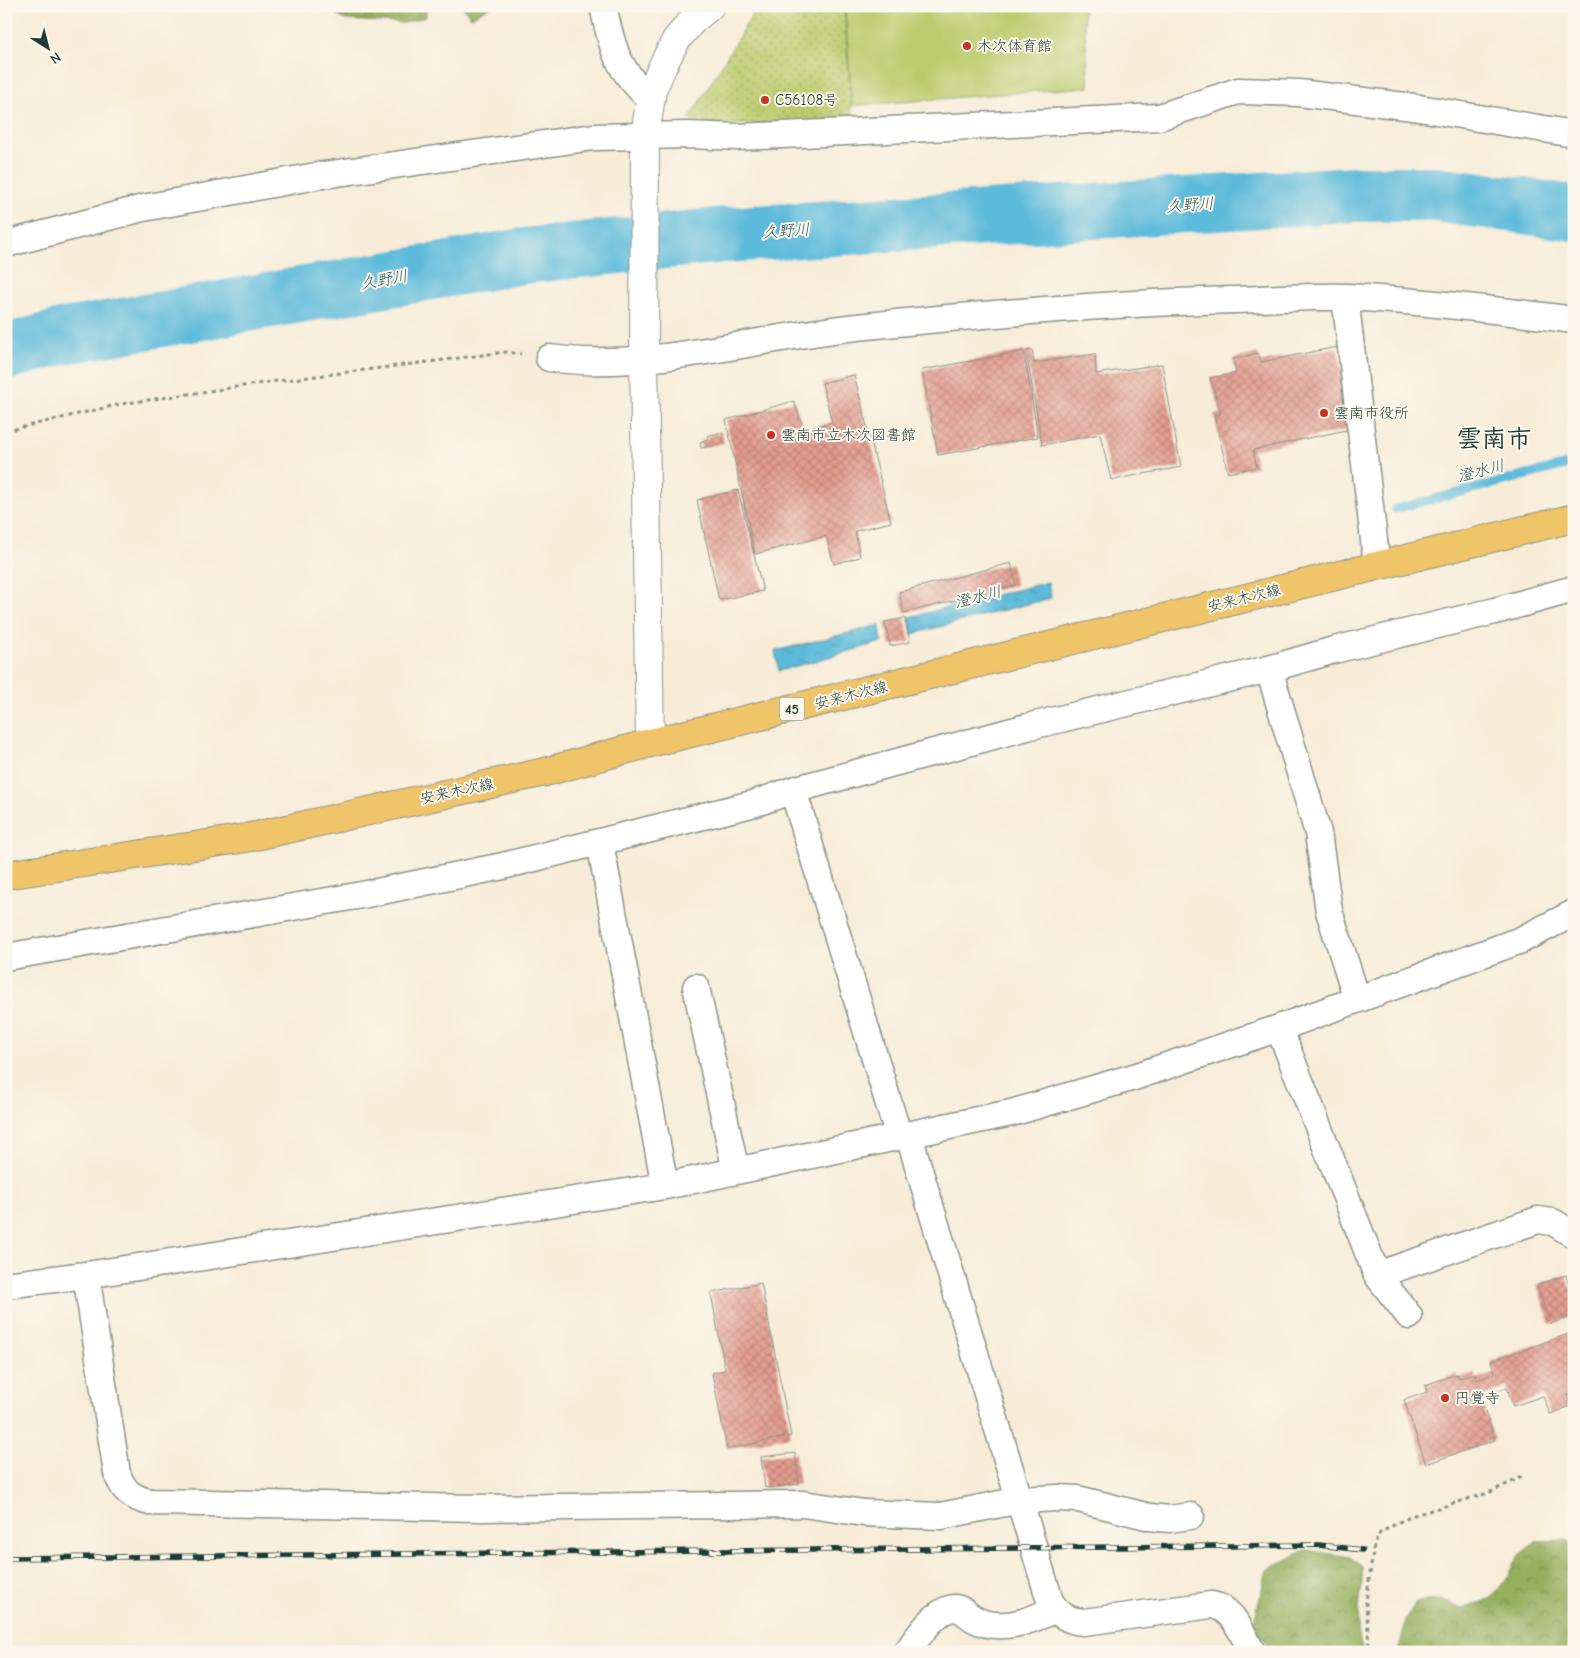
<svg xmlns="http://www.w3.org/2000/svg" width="1580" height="1658" viewBox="0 0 1580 1658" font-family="'Comic Neue','Klee One',sans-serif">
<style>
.grass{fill:url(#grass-dots);stroke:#6e8451}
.forest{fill:url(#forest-crowns);stroke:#5a764a}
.garden{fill:#bdcc6e;stroke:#6e8451}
.water{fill:url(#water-ripples);stroke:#3d7c87}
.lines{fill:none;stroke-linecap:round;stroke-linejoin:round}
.stream{stroke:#5bbada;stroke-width:9}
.river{stroke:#5bbada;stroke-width:56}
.building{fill:url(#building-cross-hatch)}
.minor-casing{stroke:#8b9486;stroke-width:29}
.tertiary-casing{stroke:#8b9486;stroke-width:30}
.primary-casing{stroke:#8b9486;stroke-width:30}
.path{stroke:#8b9486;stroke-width:3;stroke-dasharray:4 4;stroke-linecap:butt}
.minor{stroke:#fff;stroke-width:26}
.tertiary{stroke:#fff;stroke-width:28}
.primary{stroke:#f0c469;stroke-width:28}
.rail-casing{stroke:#1f3d34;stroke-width:5.5}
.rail{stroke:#fbf7ec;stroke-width:4;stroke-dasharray:11;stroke-linecap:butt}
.poi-dot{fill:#c8321e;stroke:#fbf7ec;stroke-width:2}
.labels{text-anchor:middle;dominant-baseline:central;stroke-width:4;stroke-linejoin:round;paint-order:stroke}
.shield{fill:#fbf7ec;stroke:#61756b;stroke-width:1}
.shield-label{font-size:14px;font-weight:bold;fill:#1f3d34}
.poi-label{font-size:15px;fill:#1f3d34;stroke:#fbf7ec;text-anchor:start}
.street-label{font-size:15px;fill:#1f3d34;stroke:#fbf7ec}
.water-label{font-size:16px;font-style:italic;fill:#2e5c5e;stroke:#fbf7ec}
.town-label{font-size:25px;font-weight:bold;fill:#1f3d34;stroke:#fbf7ec}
</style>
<defs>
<pattern id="grass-dots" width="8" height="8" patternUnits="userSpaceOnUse" patternTransform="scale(1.25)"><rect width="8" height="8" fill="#bdcc6e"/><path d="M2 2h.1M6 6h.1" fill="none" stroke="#99a75b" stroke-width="1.8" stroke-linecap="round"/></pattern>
<pattern id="forest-crowns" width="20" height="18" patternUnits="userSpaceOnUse" patternTransform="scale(1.25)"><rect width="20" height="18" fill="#96b061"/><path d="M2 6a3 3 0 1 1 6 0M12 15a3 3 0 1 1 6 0" fill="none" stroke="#7a9051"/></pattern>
<pattern id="water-ripples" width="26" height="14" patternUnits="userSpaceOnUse" patternTransform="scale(1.25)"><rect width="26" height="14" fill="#5bbada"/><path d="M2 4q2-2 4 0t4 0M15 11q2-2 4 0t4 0" fill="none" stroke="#4b98b2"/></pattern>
<pattern id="building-cross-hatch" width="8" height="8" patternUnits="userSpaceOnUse" patternTransform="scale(1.25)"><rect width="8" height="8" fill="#e59d90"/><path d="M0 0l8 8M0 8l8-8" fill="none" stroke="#b98176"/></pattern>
</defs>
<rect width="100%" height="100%" fill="#fbf7ec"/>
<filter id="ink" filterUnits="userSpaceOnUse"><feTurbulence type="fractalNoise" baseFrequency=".02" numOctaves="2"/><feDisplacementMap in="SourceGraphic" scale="10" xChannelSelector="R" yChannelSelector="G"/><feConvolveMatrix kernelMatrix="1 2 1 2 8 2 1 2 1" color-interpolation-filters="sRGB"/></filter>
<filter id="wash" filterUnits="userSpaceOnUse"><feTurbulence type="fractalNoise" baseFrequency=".0096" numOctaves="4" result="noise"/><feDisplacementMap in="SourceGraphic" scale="20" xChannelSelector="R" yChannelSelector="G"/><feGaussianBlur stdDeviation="1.12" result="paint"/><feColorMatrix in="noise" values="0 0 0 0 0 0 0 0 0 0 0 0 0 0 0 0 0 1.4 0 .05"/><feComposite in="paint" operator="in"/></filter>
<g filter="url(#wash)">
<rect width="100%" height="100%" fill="#f7ecd8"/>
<path class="grass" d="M 844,6 L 852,120 L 717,125 L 689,119 L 757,7 Z"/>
<path class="forest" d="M 325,6 L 426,6 L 426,17 L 404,23 L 344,20 Z
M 462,6 L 492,6 L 471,17 Z
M 1567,1540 L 1574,1546 L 1574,1652 L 1398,1652 L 1407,1618 L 1416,1602 L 1441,1600 L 1462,1609 L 1492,1598 L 1509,1575 L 1519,1555 L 1537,1541 Z
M 1305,1550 L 1350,1557 L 1362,1567 C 1364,1596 1351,1626 1364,1652 L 1270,1652 L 1266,1643 L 1252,1629 L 1267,1570 Z"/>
<path class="garden" d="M 845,6 L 1083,6 L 1089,87 L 852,106 Z"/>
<path class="water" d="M 1048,582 L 1051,598 L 912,634 L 909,617 Z
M 880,625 L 882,642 L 779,671 L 775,651 Z"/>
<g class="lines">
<path class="stream" d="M 1395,509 L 1574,463"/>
<path class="river" d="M 6,352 L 65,336 L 523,256 L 724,235 L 1354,194 L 1435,194 L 1574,213"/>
</g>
<g id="blocks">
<path class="building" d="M 1337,347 L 1355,428 L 1253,450 L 1257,467 L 1228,473 L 1214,415 L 1221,413 L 1210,378 L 1236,373 L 1233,359 L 1258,353 L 1261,362 Z
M 1032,350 L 1034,363 L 1095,354 L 1096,374 L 1162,364 L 1181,467 L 1111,480 L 1100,434 L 1042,445 L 1026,351 Z
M 1024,351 L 1038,437 L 938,455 L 922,370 Z
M 854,375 L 891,522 L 855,531 L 860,557 L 834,564 L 826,536 L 755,554 L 726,420 L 794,401 L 804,430 L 832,422 L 822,383 Z
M 722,432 L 724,443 L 701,448 L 700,442 L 708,439 L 707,436 Z
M 738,490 L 763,591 L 719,600 L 697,500 Z
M 1011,563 L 1016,585 L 904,613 L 899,592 Z
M 905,618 L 910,642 L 890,646 L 885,622 Z
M 1566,1275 L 1570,1288 L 1574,1287 L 1574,1316 L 1550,1324 L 1537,1285 Z
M 761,1283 L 791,1436 L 727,1449 L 712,1373 L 725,1370 L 711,1293 Z
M 1574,1332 L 1574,1368 L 1572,1369 L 1574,1393 L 1567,1395 L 1571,1406 L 1550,1414 L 1543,1396 L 1513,1406 L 1507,1387 L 1480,1397 L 1495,1440 L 1426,1464 L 1404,1400 L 1427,1392 L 1425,1385 L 1457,1374 L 1459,1378 L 1475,1373 L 1477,1380 L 1495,1373 L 1491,1361 Z
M 795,1453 L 799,1484 L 765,1488 L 761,1457 Z"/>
</g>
</g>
<g filter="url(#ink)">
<use href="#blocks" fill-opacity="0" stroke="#8b9486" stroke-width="1"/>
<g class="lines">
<defs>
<path id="minor" d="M 603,6 C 613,50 616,68 651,100
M 6,244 L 143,208 L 316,176 L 594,137 L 688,135 L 738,137 L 1159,117 L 1238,91 L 1299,93 L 1413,107 L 1574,134
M 1345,297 L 1377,565
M 549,358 C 650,372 757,337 857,327 C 983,314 1108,303 1234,300 C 1271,299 1310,296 1347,297 C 1423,301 1498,310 1574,320
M 1269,669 L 1318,833 L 1329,911 L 1357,999
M 793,790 L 899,1137
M 600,843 L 665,1186
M 6,957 L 362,895 L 503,866 L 756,803 L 793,790 L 1027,727 L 1269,669 L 1334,650 L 1495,611 L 1574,589
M 696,987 L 736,1171
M 1279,1028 L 1377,1275 L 1409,1316
M 909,1136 L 1050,1601 C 1058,1615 1068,1621 1084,1622 L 1211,1605 C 1232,1607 1243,1634 1252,1652
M 86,1275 L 117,1473 C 123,1491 132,1498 150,1502 L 481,1508 L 803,1504 L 864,1513 L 941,1516 L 1020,1500 L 1058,1498 L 1078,1499 L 1150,1517 L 1169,1519 L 1191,1516
M 1377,1275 L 1538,1220 L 1553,1222 L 1574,1235
M 6,1285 L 86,1275 L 665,1186 L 1011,1113 L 1134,1077 L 1279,1028 L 1521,940 L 1574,913
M 907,1652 C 916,1639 936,1609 954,1608 C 962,1608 967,1615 974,1619 C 1000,1633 1031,1621 1055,1609"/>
<path id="tertiary" d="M 650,743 L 644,359 L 645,135 L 652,90 L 664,63 L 676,40 L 692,21 L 710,6"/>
<path id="primary" d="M 6,875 L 246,838 L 545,772 L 650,743 L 1574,518"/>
</defs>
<use href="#minor" class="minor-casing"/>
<use href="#tertiary" class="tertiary-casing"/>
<use href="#primary" class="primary-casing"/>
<path class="path" d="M 6,431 L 121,404 L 270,382 L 506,352 L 521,354
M 1374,1652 L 1369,1645 L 1366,1602 L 1374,1545 L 1380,1533 L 1408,1517 L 1488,1493 L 1524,1476"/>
<use href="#minor" class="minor"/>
<use href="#tertiary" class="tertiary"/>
<use href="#primary" class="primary"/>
<defs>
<path id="rail" d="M 6,1558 L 1319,1545 L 1362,1550"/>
</defs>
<use href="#rail" class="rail-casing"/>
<use href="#rail" class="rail"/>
</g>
</g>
<g class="poi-dot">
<circle cx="967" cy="46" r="5"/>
<circle cx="765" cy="100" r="5"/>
<circle cx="1324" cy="413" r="5"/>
<circle cx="771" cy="435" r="5"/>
<circle cx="1445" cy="1398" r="5"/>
</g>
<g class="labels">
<rect class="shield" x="779.5" y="697.5" width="25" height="23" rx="4"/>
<g class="shield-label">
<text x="792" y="709">45</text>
</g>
<g class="poi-label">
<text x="977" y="46">木次体育館</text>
<text x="775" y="100">C56108号</text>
<text x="1334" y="413">雲南市役所</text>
<text x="781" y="435">雲南市立木次図書館</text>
<text x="1455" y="1398">円覚寺</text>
</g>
<g class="street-label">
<text transform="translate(1244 598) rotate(-14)">安来木次線</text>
<text transform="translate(851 695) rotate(-14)">安来木次線</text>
<text transform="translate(457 791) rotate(-12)">安来木次線</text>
</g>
<g class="water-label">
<text transform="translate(1190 205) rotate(-4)">久野川</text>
<text transform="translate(786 231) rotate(-4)">久野川</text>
<text transform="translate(384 280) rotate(-10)">久野川</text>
<text transform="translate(1481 471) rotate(-14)">澄水川</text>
<text transform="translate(978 597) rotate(-14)">澄水川</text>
</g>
<g class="town-label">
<text x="1494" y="438">雲南市</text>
</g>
</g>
<rect width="1580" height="1658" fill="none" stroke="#fbf7ec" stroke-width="25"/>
<g transform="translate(48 48) rotate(144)" stroke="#fbf7ec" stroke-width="4" paint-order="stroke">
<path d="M0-4L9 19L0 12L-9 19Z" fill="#1f3d34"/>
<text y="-8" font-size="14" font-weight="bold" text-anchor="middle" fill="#1f3d34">N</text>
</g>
</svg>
